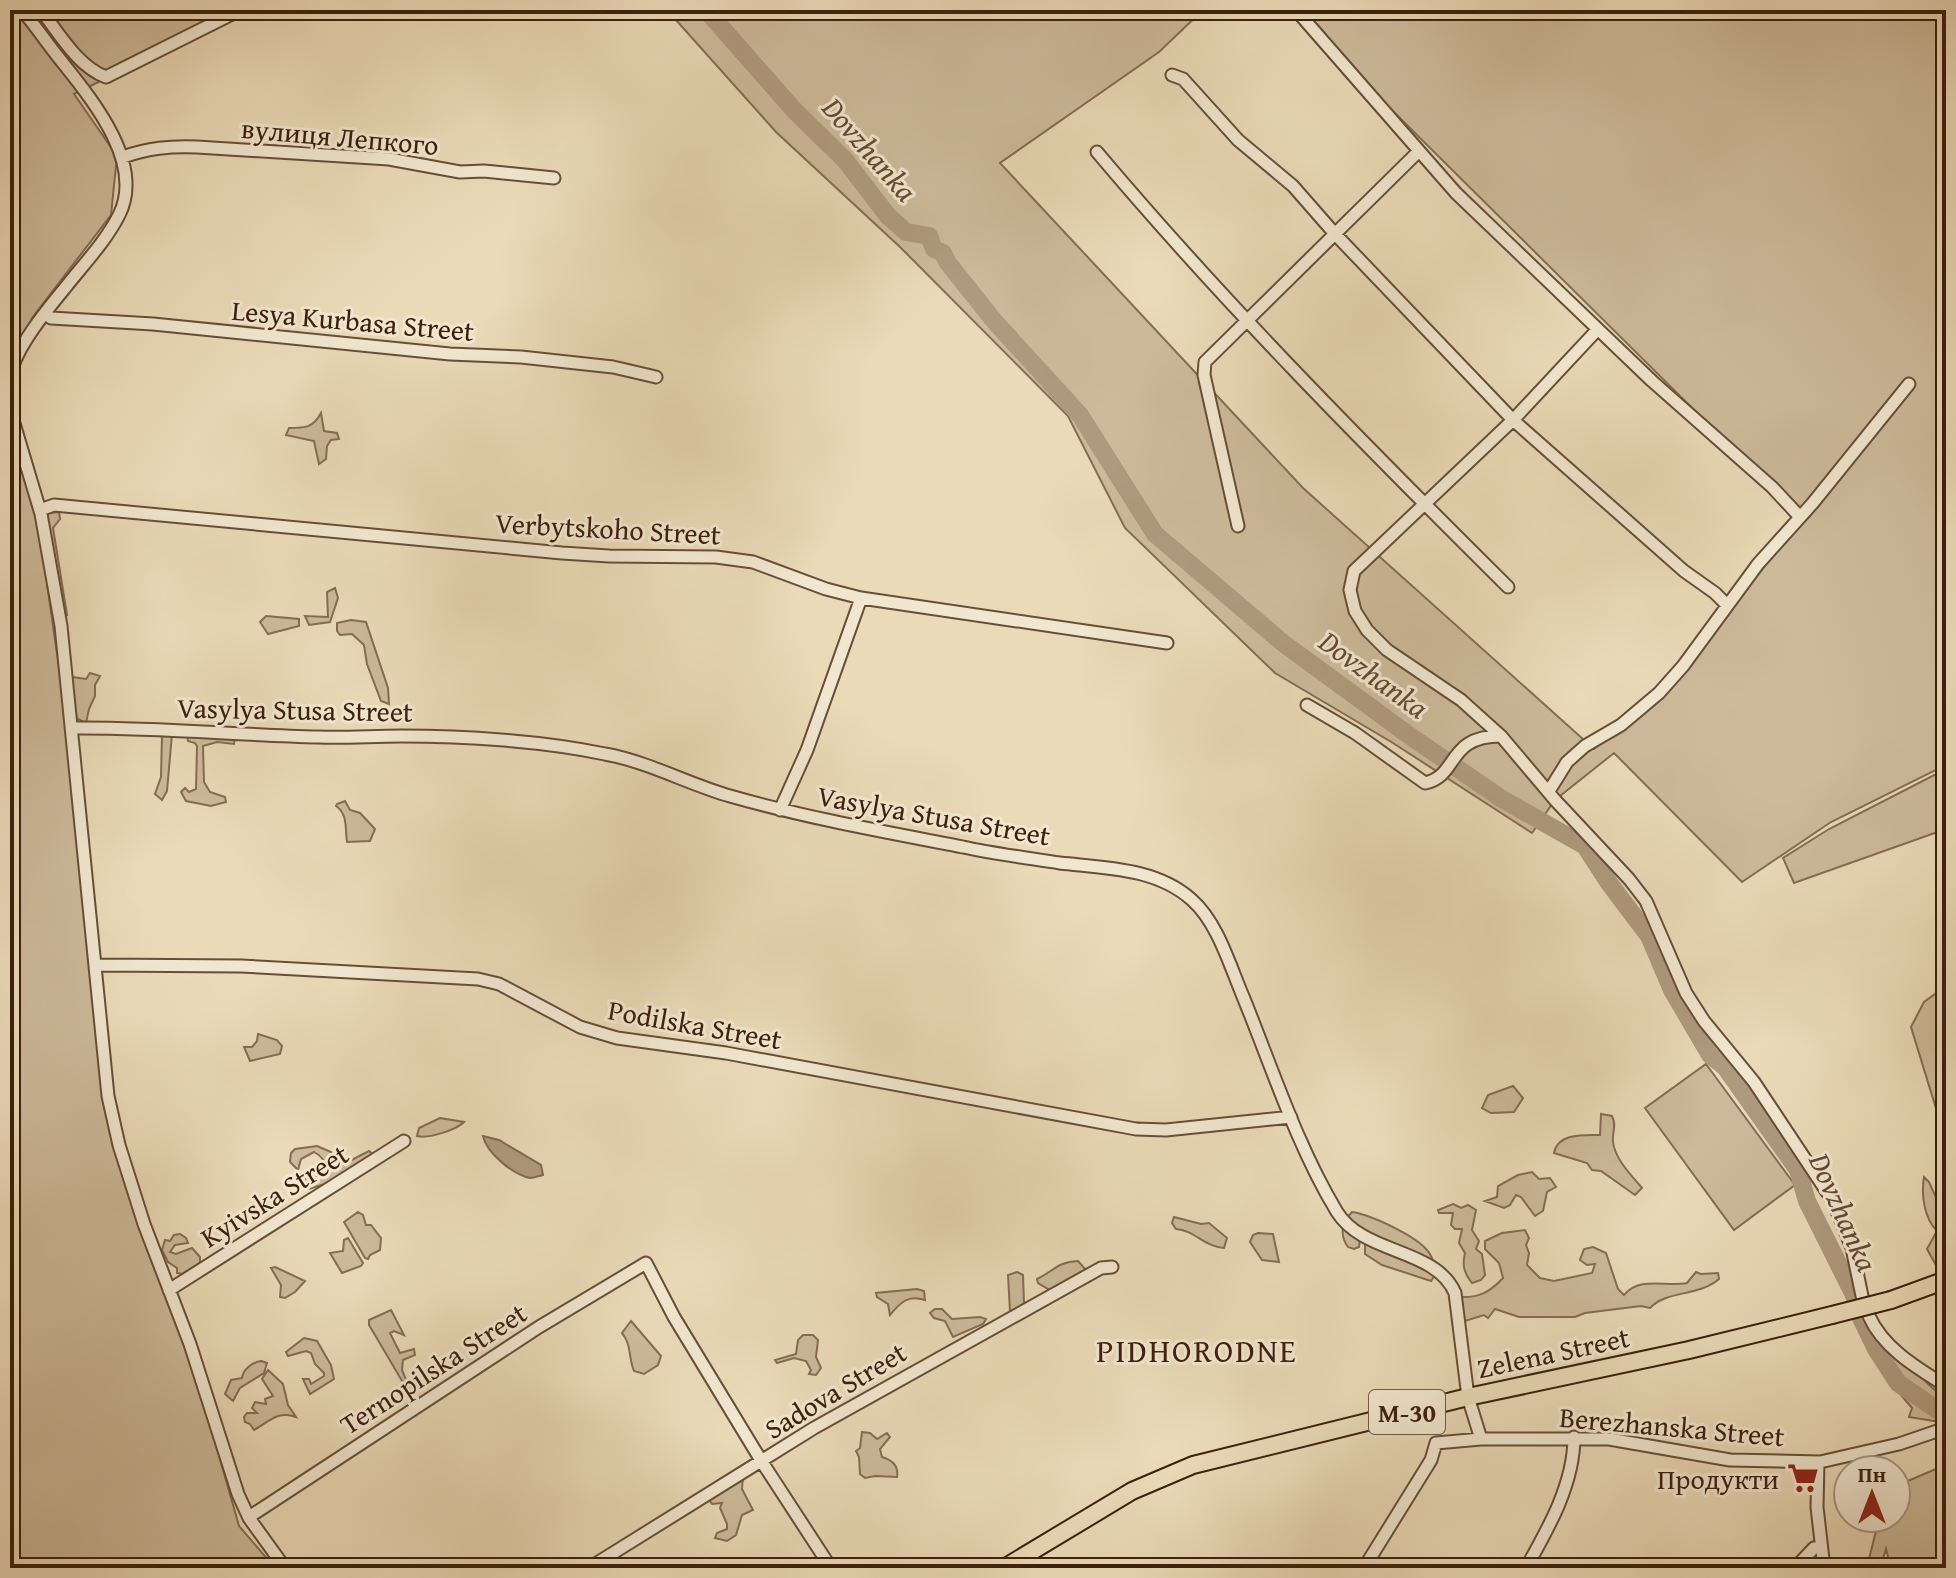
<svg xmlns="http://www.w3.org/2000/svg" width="1956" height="1578" viewBox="0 0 1956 1578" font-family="'Gentium Book Plus',serif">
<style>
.green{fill:#cdba9a;stroke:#856c54;stroke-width:2}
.water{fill:#af9a7d;stroke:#816950;stroke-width:2}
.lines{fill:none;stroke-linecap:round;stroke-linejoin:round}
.river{stroke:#af9a7d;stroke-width:18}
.minor-casing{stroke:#684e38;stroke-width:15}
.highway-casing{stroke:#3d1f0d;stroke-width:20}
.minor{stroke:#f1e7d0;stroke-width:11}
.highway{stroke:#eadab7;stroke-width:16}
.highway-bridge-casing{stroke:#3d1f0d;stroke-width:20;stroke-linecap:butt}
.highway-bridge{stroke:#eadab7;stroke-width:16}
.labels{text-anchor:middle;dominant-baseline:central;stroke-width:6;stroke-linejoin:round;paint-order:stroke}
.shield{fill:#f1e7d0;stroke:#735b48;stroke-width:2}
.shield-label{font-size:26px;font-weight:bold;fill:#3d1f0d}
.street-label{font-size:28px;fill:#3d1f0d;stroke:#f1e7d0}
.poi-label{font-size:28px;fill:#3d1f0d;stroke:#f1e7d0;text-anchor:end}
.water-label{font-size:30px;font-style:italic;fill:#654a34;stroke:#f1e7d0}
.quarter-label{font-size:32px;letter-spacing:2px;fill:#3d1f0d;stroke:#f1e7d0}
</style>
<rect width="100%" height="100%" fill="#eadab7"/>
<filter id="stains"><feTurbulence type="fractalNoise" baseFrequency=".0025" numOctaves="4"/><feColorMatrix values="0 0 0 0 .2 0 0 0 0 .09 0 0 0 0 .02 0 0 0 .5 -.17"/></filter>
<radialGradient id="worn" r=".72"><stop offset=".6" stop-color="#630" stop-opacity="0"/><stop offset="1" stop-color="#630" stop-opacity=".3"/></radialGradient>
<path class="green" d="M 10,10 L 245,10 L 74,94 L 117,156 L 111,215 L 32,318 L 10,383 Z
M 667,10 L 1203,10 L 1159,52 L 1000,163 L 1303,488 L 1594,749 L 1649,705 L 1804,519 L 1291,10 L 1946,10 L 1946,765 L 1831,822 L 1742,882 L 1614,753 L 1555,800 L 1532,833 L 1393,743 L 1275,673 L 1125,528 L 1068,416 L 900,247 L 776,132 Z
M 321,413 L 324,431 L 337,433 L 339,439 L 331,440 L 327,446 L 326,459 L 319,464 L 314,441 L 286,435 L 289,428 C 305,428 313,428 321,413 Z
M 10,419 L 36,506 L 85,851 L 101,1085 L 133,1207 L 188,1346 L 239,1526 L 275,1568 L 10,1568 Z
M 59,512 L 60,519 L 53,528 L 67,615 L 62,615 L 46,519 L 49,513 Z
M 335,588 L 338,598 L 330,622 L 309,625 L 305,616 L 328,617 L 327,592 Z
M 266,616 L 299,619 L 299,626 L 268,634 L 260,622 Z
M 351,620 L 366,622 L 388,688 L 389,704 L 381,701 L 367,664 L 364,645 L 352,634 L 340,635 L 337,631 L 337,623 Z
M 90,673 L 100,676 L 95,685 L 95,696 L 89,709 L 86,723 L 74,717 L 72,677 L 86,679 Z
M 172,734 L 167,791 L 162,800 L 155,794 L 161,777 L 162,735 Z
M 187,735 L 235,737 L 234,744 L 217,742 L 203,746 L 204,782 L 210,792 L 225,797 L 226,802 L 211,806 L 186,801 L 181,792 L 185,788 L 189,792 L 196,789 L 197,746 L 195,743 L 188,741 Z
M 1946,769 L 1946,829 L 1794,883 L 1783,858 L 1829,829 Z
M 345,801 L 350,810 L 360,813 L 375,829 L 370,841 L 347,842 C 345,829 348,814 336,806 L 337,804 Z
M 1946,986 L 1946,1141 L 1911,1027 L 1924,1002 Z
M 258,1034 L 277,1040 L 282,1046 L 280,1054 L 250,1061 L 244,1047 L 252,1047 L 257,1041 Z
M 1706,1064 L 1795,1185 L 1734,1230 L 1645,1108 Z
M 1513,1086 L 1523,1098 L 1514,1112 L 1491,1113 L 1482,1108 L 1488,1095 Z
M 1601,1114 L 1612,1116 C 1617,1126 1612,1131 1613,1142 C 1615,1159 1631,1175 1642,1188 L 1635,1195 L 1601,1171 L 1592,1170 L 1587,1163 L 1554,1153 C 1558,1133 1583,1135 1600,1135 Z
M 440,1118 L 464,1122 C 456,1130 428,1139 417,1136 L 419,1128 Z
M 317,1146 L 331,1152 L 334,1158 L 342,1165 L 369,1151 L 375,1156 L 328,1183 L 309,1189 L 302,1184 L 307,1175 L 315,1178 L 327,1171 C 325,1162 323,1157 314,1152 L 301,1159 L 298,1170 L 290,1162 L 291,1153 L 295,1149 Z
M 1532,1172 L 1539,1179 L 1550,1178 L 1556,1187 L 1547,1192 L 1543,1211 L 1535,1216 L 1521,1197 L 1516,1195 L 1510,1205 L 1504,1208 L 1485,1201 L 1497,1197 L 1498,1186 L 1518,1175 Z
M 1924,1177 L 1929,1182 L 1946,1219 L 1946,1265 L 1937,1267 L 1927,1249 L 1937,1231 C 1924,1218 1921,1195 1924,1177 Z
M 1453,1204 L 1461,1208 L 1468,1205 L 1476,1210 L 1472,1230 L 1479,1241 L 1476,1249 L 1482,1254 L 1485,1275 L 1481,1280 L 1472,1283 C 1464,1273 1462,1265 1465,1253 L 1459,1243 L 1462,1229 L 1455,1229 L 1451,1225 L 1453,1213 L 1439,1213 L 1438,1210 Z
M 358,1212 L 363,1215 L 366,1225 L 371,1225 L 381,1238 L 380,1250 L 370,1255 L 368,1259 L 365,1258 L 344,1222 Z
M 1352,1212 C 1371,1215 1423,1238 1431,1256 C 1434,1261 1434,1269 1435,1275 L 1431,1281 L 1382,1265 L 1365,1254 L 1365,1243 L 1360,1240 L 1359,1247 L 1354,1249 L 1348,1247 C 1339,1235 1342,1222 1352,1212 Z
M 1174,1217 L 1201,1224 L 1209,1223 L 1227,1238 L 1224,1248 C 1205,1247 1194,1230 1176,1229 L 1172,1223 Z
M 1525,1230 L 1529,1238 L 1526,1245 L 1529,1253 L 1527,1265 L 1540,1278 L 1554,1281 L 1592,1273 L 1595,1264 L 1587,1265 L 1580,1260 L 1584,1249 L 1593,1247 L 1606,1253 L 1618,1289 L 1624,1295 C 1640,1276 1665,1287 1687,1283 L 1696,1272 L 1701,1274 L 1718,1273 L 1719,1279 C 1698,1297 1667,1290 1650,1308 L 1641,1306 L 1585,1313 L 1575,1317 L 1519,1317 L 1495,1309 L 1488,1318 L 1484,1315 L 1465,1321 L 1460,1297 C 1479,1298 1490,1292 1503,1278 L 1499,1263 L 1485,1249 L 1485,1241 L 1502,1233 Z
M 1258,1233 L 1273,1234 L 1279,1262 L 1262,1260 L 1250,1242 L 1253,1235 Z
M 180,1234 L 186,1238 L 188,1243 L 175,1245 L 170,1252 L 176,1254 L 192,1248 L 200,1257 L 200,1263 L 182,1274 L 177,1273 L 177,1268 L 168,1262 L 162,1250 L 165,1240 L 170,1241 L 174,1235 Z
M 348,1238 L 363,1263 L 361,1266 L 342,1273 L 330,1253 L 343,1251 L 344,1240 Z
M 1078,1261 L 1086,1270 L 1088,1277 L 1055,1293 L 1038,1283 L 1037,1279 C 1054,1271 1057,1262 1078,1261 Z
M 275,1267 L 305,1281 L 295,1292 L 285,1298 L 280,1297 L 281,1285 L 271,1268 Z
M 1017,1272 L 1023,1275 L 1024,1304 L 1021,1309 L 1010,1311 L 1008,1275 Z
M 917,1289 L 924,1291 L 925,1300 C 908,1294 900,1303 890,1315 L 888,1304 L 877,1297 L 876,1293 Z
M 935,1309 L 942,1309 L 952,1319 L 980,1317 L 986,1319 L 983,1324 L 953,1337 L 945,1321 L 934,1318 L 930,1313 Z
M 391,1310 L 404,1335 L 394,1331 L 390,1333 L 400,1353 L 414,1349 L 415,1355 L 403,1360 L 402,1370 L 409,1387 L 405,1386 L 369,1325 L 369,1320 Z
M 1875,1315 C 1891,1345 1895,1353 1921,1377 C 1930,1385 1934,1392 1946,1397 L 1946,1423 L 1909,1417 L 1912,1408 L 1896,1389 L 1899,1380 L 1896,1375 L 1886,1372 L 1877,1356 L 1870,1354 L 1860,1328 L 1866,1319 Z
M 631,1321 L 661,1356 L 658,1365 L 644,1374 L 634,1371 C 628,1357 632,1345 622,1333 Z
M 803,1335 L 813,1335 L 818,1340 L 816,1357 L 821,1368 L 816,1375 L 809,1374 L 811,1370 L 806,1361 L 794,1358 L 777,1363 L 775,1360 L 796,1354 L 798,1340 Z
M 304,1338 L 317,1341 L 331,1365 L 334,1379 L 310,1394 L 303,1379 L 309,1379 L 311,1384 L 324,1376 L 324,1373 L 315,1364 L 311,1353 L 306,1351 L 288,1356 L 286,1352 Z
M 261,1361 L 267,1363 L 264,1373 L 240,1388 L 233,1401 L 225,1394 L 231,1380 L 242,1378 C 243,1369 253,1362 261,1361 Z
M 268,1370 L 283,1384 L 288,1405 L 296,1417 C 277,1410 269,1422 254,1430 L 250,1424 L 245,1422 L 244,1417 L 247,1413 L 257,1413 L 252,1408 L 255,1402 L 266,1404 L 265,1399 L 273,1396 L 262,1379 Z
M 862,1432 L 870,1433 L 877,1439 L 887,1433 L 890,1437 L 880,1449 L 882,1457 C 892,1460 899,1466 897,1477 L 875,1476 L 865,1478 L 860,1474 L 859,1457 L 856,1451 L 860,1448 Z
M 1946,1442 L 1946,1568 L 1891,1568 L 1886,1549 L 1882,1562 L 1869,1559 L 1877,1527 L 1864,1518 L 1878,1518 L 1882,1523 L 1880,1518 L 1896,1518 L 1896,1486 L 1936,1469 L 1939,1455 Z
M 743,1476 L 742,1489 L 753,1510 L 742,1515 L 736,1535 L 727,1541 L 715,1538 L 717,1533 L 727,1529 L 727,1524 L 720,1508 L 722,1503 L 712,1504 L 708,1498 Z"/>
<path class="water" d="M 483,1136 L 499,1140 L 541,1165 L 543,1175 C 539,1176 534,1178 530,1178 C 513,1175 486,1152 483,1136 Z"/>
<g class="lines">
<path class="river" d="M 706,10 L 794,110 L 845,160 L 888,216 L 906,232 L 929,236 L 934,249 L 943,253 L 948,263 L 995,322 L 1080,415 L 1155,534 L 1283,643 L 1410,736 L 1502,799 L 1585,846 L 1609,883 L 1649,936 L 1672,990 L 1710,1055 L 1725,1067 L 1798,1170 L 1807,1201 L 1854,1295 L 1861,1318 L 1876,1349 L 1898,1383 L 1946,1416"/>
<defs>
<path id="minor" d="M 41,10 C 58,32 78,67 106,77 L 240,10
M 1296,10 L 1456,193 L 1652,381 L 1772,487 L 1800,517
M 1172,75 L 1183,79 L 1238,140 L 1293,186 L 1335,234 L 1513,420 L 1684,571 L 1715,593 L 1727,605
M 1097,152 C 1225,304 1367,447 1508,587
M 123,157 C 148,148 170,146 197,147 L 389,159 L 460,172 L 484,171 L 554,178
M 45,313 L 51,318 L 153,324 L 450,354 L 521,357 L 613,367 L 656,377
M 1598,329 L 1513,420 L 1354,571 L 1350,590 L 1355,611 L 1367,630 L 1387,650 L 1461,700 L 1501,736 L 1555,800 L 1629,879 L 1646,901 L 1686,993 L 1704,1021 L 1754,1082 L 1833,1201 L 1852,1248 L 1862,1296
M 10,375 C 17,346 46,311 65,288 C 83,265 106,241 119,215 C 146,162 89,96 59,58 C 46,42 35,25 22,10
M 10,410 L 41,514 L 61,626 L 108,1096 L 119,1145 L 144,1224 L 190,1344 L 238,1494 L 249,1518 L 285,1568
M 40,510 L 54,505 L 562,553 L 609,556 L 716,557 L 753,562 L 826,589 L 861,598 L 1167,643
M 1238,526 L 1204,375 L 1205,362 L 1419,151
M 1307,705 L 1355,733 L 1425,783 C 1459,776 1446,736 1501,736
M 72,728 C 154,727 236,735 318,737 C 346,738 373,736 401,736 C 465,736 543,741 605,754 C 649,762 688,784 730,796 C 807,818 885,832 963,847 C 995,854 1028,858 1060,863 C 1105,868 1157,868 1192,900 C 1217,922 1229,963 1242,994 C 1272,1067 1296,1144 1337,1212 C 1364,1255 1436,1248 1455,1293 L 1468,1397 L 1481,1439 L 1609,1439 L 1730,1460 L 1820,1462 L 1899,1444 L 1946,1428
M 1549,791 L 1567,762 L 1585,746 L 1621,725 L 1659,693 L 1683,666 L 1758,564 L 1812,504 L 1909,384
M 780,810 L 807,750 L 861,598
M 97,965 L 241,966 L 478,979 L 499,984 L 580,1027 L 617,1038 L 726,1053 L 1136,1129 L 1166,1130 L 1291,1117
M 169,1290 L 404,1141
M 1869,1316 C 1883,1348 1917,1368 1946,1386
M 1818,1462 L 1817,1507 L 1824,1568
M 249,1517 L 539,1327 L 646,1263 L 674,1317 L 762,1462 L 831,1568
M 589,1568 L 814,1428 L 1101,1268 L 1112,1267
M 1364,1568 L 1431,1460 L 1436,1443 L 1481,1439
M 1526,1568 C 1548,1529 1574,1484 1574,1437
M 1795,1568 L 1814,1548 L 1820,1547"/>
<path id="highway" d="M 1891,1300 L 1946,1280
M 1004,1568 L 1132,1491 L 1193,1465 L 1468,1397 L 1689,1350 L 1832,1315"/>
</defs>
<use href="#minor" class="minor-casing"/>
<use href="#highway" class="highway-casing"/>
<use href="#minor" class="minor"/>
<use href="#highway" class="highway"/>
<defs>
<path id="highway-bridge" d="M 1832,1315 L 1891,1300"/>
</defs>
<use href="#highway-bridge" class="highway-bridge-casing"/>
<use href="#highway-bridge" class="highway-bridge"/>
</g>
<defs>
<symbol id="supermarket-bare" viewBox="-9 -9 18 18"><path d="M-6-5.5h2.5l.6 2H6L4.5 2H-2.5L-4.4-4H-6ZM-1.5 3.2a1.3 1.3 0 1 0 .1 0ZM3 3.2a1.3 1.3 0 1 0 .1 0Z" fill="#8f2418" stroke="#f1e7d0" stroke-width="2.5" paint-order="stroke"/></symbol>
</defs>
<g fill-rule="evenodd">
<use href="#supermarket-bare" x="1781" y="1456" width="44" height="44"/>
</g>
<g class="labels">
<rect class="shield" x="1369" y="1390" width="76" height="44" rx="6"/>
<g class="shield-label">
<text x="1407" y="1412">М-30</text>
</g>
<g class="street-label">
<text transform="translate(340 136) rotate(5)">вулиця Лепкого</text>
<text transform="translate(353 320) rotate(5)">Lesya Kurbasa Street</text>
<text transform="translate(608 528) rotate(3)">Verbytskoho Street</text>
<text transform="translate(295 709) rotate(1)">Vasylya Stusa Street</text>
<text transform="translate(934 815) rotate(10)">Vasylya Stusa Street</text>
<text transform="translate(695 1024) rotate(10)">Podilska Street</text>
<text transform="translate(274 1195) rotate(-32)">Kyivska Street</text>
<text transform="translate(1553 1352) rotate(-12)">Zelena Street</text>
<text transform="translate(433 1368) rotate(-33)">Ternopilska Street</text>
<text transform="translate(835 1390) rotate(-31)">Sadova Street</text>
<text transform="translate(1672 1426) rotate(5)">Berezhanska Street</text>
</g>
<g class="poi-label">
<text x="1779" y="1478">Продукти</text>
</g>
<g class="water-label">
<text transform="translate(870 149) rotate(49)">Dovzhanka</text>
<text transform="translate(1374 674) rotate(36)">Dovzhanka</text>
<text transform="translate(1844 1212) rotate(66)">Dovzhanka</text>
</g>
<g class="quarter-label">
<text x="1197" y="1350">PIDHORODNE</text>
</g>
</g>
<rect width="1956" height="1578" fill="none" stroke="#eadab7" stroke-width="40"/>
<rect x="12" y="12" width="1932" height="1554" fill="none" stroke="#3d1f0d" stroke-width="4"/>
<rect x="20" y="20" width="1916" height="1538" fill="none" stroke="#3d1f0d" stroke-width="2"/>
<g transform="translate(1872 1494)"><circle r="38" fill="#f1e7d0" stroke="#a99782" stroke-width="2"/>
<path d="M0-6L14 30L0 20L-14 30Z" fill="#8f2418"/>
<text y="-12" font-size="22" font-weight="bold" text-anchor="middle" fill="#3d1f0d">Пн</text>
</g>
<rect width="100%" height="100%" filter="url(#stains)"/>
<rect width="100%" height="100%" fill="url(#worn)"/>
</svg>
